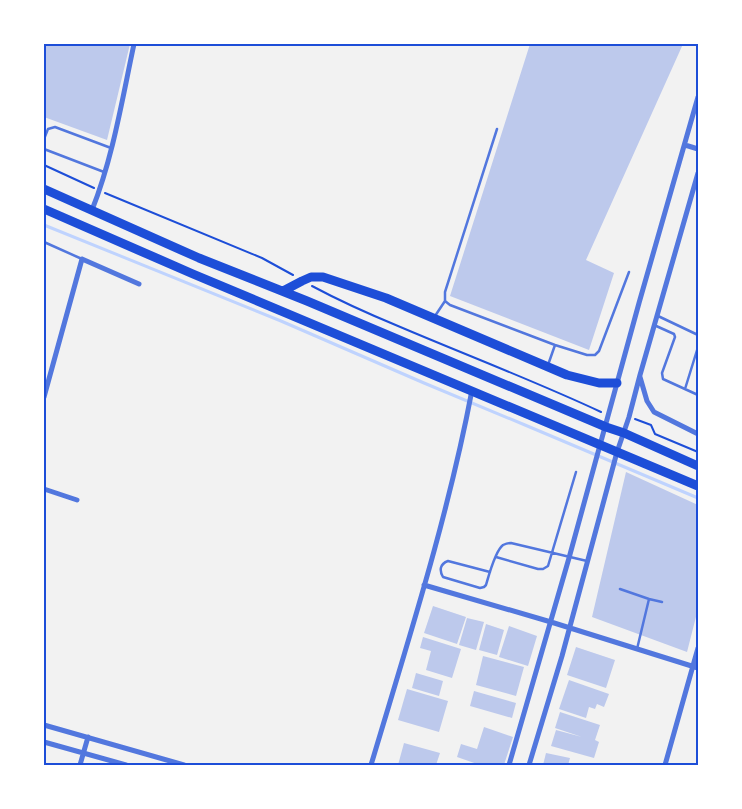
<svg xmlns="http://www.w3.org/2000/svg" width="742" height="809" viewBox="0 0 742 809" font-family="'Noto Sans',sans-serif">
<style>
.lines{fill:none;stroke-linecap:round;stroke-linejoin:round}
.stream{stroke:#bfd3fe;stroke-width:3}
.building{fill:#bdc9ec}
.path{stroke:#1d4ed8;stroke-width:2}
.service{stroke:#5277de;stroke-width:2.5}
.minor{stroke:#5277de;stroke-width:5}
.primary{stroke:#1d4ed8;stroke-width:9}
.neatline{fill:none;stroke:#1d4ed8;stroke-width:2}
</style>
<rect width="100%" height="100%" fill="#f2f2f2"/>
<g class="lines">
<path class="stream" d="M 44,225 L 281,321 L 424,383 L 525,425 L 698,498"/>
</g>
<path class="building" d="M 44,44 L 130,44 L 107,140 L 44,117 Z
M 530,44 L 683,44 L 586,260 L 614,273 L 589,350 L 450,296 Z
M 626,472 L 698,505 L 698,609 L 687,652 L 592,617 Z
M 433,606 L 466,617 L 457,644 L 424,633 Z
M 467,618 L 484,622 L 476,650 L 459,645 Z
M 486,624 L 504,630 L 497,655 L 479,650 Z
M 509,626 L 537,636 L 528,666 L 499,657 Z
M 423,637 L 461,649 L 452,678 L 426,670 L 431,651 L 420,648 Z
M 576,647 L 615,660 L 606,688 L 567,675 Z
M 483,656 L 524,667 L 516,696 L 476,685 Z
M 416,673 L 443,681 L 439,696 L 412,688 Z
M 569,680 L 609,694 L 604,707 L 597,704 L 595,709 L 589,707 L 586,718 L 559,709 Z
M 407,689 L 448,701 L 439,732 L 398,720 Z
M 474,691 L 516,703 L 512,718 L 470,706 Z
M 560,712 L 600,725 L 595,740 L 599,742 L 594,758 L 551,746 L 556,730 L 582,737 L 555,728 Z
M 484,727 L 513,737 L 504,765 L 480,765 L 457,757 L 461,744 L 477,749 Z
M 404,743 L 440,753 L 436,765 L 398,765 Z
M 546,753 L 570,758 L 568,765 L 543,765 Z"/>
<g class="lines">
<path class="path" d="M 44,165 L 94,188
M 105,193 L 262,258 L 293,275
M 312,286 C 340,301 369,314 398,326 C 466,355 535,381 601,412
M 635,419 L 651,425 L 655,434 L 698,452"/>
<path class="service" d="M 497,129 L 445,292 L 445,301 L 450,305 L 555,345 L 587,355 L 595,355 L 599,351 L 629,272
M 44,139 L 48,129 L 55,127 L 111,148
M 44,149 L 104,172
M 44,242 L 82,259
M 435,316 L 445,301
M 658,316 L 698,335
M 654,325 L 674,334 L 675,337 L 662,373 L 663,379 L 698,395
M 548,365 L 555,345
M 685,389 L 698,347
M 496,557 L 538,569 L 543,569 L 548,566 L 576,472
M 490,572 L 448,561 C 440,564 439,570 443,577 L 480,588 L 484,587 L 486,585 C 489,575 495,551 503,545 C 505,544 509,543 511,543 L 587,561
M 620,589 L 649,599 L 637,649
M 649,599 L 662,602"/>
<path class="minor" d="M 685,145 L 698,149
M 92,210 C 113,157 122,100 134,44
M 640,377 L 647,401 L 654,412 L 698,434
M 44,397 L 82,259 L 139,284
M 44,489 L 77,500
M 424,585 L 551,622 L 698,668
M 44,725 L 184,765
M 44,742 L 126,765
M 80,765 L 88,737
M 371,765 C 408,641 448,517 472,390
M 509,765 L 569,558 L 639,303 L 698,97
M 529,765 L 562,656 L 617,452 L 629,417 L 640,375 L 698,173
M 665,765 L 698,648"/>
<path class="primary" d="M 44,189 L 199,258 L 307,301 L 606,427 L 624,433 L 698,466
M 44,209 L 193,274 L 698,486
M 283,291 L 302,281 L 311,277 L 323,277 L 386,298 L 567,375 L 599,383 L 617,383"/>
</g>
<rect width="742" height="809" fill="none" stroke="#ffffff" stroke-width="90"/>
<rect x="45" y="45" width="652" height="719" class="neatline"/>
</svg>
